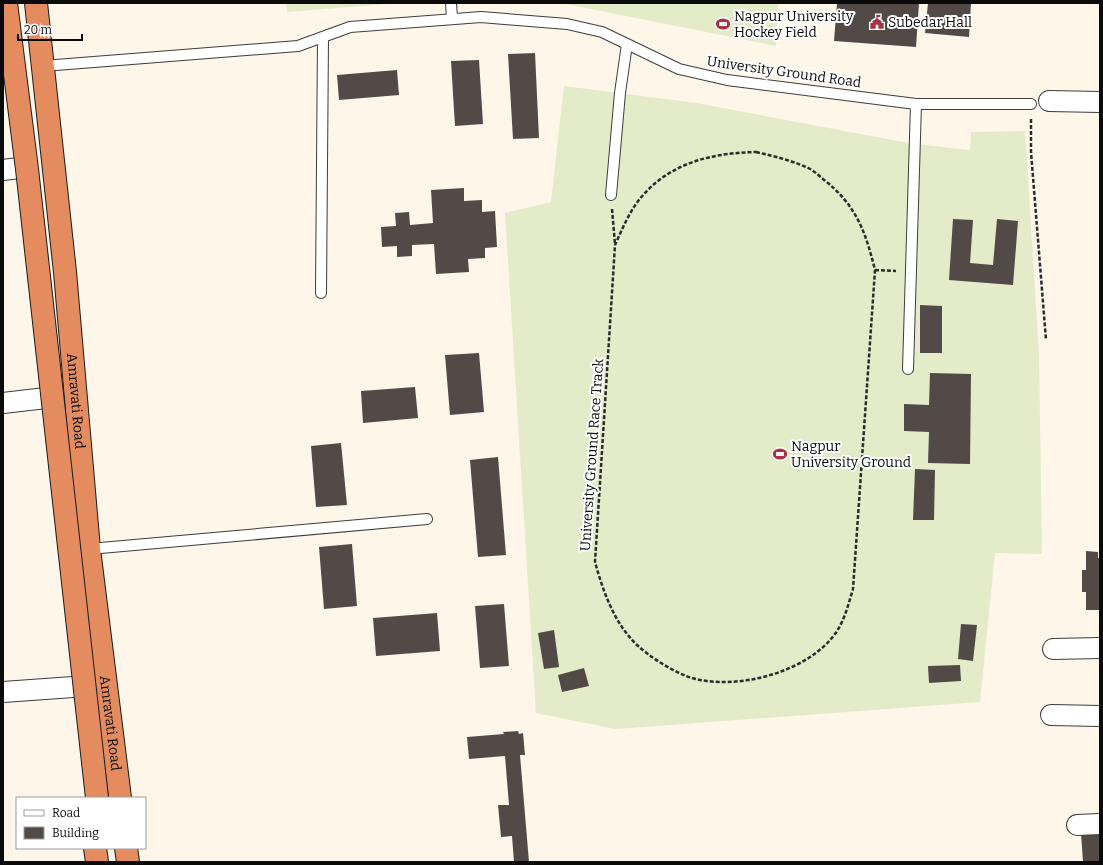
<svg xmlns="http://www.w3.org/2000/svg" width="1103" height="865" viewBox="0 0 1103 865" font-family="Bitter,serif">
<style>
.pitch{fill:#e3ebc8}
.building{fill:#514a47}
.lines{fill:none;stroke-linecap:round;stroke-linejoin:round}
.lane-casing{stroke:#3d3d3d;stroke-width:12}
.street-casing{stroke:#3d3d3d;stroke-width:22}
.highway-casing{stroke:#1b1b1b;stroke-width:24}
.path{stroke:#2c2c2c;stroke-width:2.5;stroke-dasharray:4 2;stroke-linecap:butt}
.lane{stroke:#fff;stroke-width:10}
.street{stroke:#fff;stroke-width:20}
.highway{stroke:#e48c5f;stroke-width:22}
.highway-bridge-casing{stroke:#1b1b1b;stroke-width:24;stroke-linecap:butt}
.highway-bridge{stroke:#e48c5f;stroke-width:22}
.labels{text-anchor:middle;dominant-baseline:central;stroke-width:4;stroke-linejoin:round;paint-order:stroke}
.poi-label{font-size:14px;fill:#0a0a0a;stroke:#fff;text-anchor:start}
.street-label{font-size:14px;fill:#0a0a0a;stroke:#fff}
</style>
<rect width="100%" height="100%" fill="#fdf6e9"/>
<path class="pitch" d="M 286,3 L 401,3 L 287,12 Z
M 561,3 L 778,3 L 776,46 Z
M 564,86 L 696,103 L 914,144 L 970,150 L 971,132 L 1025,131 L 1039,355 L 1042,554 L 995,553 L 980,702 L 616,729 L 536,713 L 505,213 L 551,202 Z"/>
<path class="building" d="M 837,3 L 919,3 L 916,47 L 834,41 Z
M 928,3 L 971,3 L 969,37 L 925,33 Z
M 535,53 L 539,138 L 513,139 L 508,54 Z
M 479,60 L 483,124 L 455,126 L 451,61 Z
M 397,70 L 399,95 L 339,100 L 337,75 Z
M 464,188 L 464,201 L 482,200 L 482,212 L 495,211 L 497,247 L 485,248 L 485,258 L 468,259 L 469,272 L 436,274 L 434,244 L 412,245 L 412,256 L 397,257 L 397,246 L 382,247 L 381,227 L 396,226 L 395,213 L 409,212 L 410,225 L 433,223 L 431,190 Z
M 953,219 L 973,220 L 970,263 L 993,265 L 997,219 L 1018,221 L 1013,285 L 949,280 Z
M 920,305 L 942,306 L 942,353 L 920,353 Z
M 479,353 L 484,412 L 450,415 L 445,355 Z
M 930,373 L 971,374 L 970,464 L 928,463 L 929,432 L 904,431 L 904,404 L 929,405 Z
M 415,387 L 418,418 L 363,423 L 361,391 Z
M 341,443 L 347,505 L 316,507 L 311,446 Z
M 498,457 L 506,555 L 478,557 L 470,460 Z
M 915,469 L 935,470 L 934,520 L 913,520 Z
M 352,544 L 357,606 L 324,609 L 319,547 Z
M 1086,551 L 1098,552 L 1098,558 L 1100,558 L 1099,610 L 1086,610 L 1086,592 L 1082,592 L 1082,570 L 1086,570 Z
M 504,604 L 509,666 L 480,668 L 475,606 Z
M 437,613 L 440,651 L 376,656 L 373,618 Z
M 961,624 L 977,625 L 973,661 L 958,659 Z
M 554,630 L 559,667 L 544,669 L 538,633 Z
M 960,665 L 961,681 L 929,683 L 928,666 Z
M 584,668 L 589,686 L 562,692 L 558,675 Z
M 518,731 L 519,734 L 523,733 L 525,755 L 520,755 L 529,862 L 514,862 L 512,836 L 501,837 L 498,805 L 509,805 L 505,756 L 469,759 L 467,737 L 504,734 L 503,732 Z
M 1100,832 L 1100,862 L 1083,862 L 1081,833 Z"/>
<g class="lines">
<defs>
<path id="lane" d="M 451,3 L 452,18
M 43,66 L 298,46 L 350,27 L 481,17 L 567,24 L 602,32 L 679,69 L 727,80 L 916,104 L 1031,104
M 611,195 L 620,93 L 627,44
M 321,293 L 323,37
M 908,369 L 916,104
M 89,549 L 427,519"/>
<path id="street" d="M 1049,101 L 1100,102
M 3,170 L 19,168
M 3,403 L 46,398
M 1053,649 L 1100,648
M 3,692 L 101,685
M 1051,715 L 1100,716
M 1077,825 L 1100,824"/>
<g id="highway">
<path id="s1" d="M 36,3 L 65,272 L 89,549 L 120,798"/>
<path d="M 95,848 L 97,862"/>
<path d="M 126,848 L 128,862"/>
</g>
</defs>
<use href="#lane" class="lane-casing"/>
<use href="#street" class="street-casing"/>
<use href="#highway" class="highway-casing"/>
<path class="path" d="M 1031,119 L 1031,152 L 1046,340
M 756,152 C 773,156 790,160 806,167 C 812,169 818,175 823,179 C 856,205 865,230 875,270 L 853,589 C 849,602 845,619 837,631 C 810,673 731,693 686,676 C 669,669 650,657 637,645 C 614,623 603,591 595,562 L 615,245 C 623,227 631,208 644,194 C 674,161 715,153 756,152 Z
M 612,209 L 615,244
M 875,270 L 896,271"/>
<use href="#lane" class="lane"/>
<use href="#street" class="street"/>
<use href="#highway" class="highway"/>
<defs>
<path id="highway-bridge" d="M 6,3 L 27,169 L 97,798"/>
</defs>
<use href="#highway-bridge" class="highway-bridge-casing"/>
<use href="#highway-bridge" class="highway-bridge"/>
</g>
<defs>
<symbol id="civic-bare" viewBox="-9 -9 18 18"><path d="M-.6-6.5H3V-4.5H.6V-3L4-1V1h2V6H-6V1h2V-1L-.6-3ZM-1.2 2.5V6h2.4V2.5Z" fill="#a93246" stroke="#fff" stroke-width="2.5" paint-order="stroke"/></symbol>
<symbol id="stadium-bare" viewBox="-9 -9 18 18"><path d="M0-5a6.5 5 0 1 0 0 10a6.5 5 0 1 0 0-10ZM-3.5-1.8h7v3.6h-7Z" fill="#a93246" stroke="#fff" stroke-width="2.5" paint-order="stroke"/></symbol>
</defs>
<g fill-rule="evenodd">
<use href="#civic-bare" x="867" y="12" width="20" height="20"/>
<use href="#stadium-bare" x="713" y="14" width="20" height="20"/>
<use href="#stadium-bare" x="770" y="444" width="20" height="20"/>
</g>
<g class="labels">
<g class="poi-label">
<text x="734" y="16">Nagpur University<tspan x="734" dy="16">Hockey Field</tspan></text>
<text x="888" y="22">Subedar Hall</text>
<text x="791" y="446">Nagpur<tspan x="791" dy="16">University Ground</tspan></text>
</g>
<g class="street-label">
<text transform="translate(784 72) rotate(8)">University Ground Road</text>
<text stroke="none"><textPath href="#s1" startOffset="400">Amravati Road</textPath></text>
<text transform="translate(592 455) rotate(-86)">University Ground Race Track</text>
<text stroke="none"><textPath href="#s1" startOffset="724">Amravati Road</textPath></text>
</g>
</g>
<rect width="1103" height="865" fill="none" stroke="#0a0a0a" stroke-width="8"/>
<rect x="16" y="797" width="130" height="52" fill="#ffffff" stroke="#9d9d9d"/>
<rect x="24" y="810" width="20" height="6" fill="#ffffff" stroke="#9d9d9d"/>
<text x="52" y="817" font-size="12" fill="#0a0a0a">Road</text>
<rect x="24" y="827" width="20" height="12" fill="#514a47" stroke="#9d9d9d"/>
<text x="52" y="837" font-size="12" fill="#0a0a0a">Building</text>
<path d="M18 34v6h64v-6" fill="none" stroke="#0a0a0a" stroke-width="2"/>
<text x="24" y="34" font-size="12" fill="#0a0a0a" stroke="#ffffff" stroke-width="3" paint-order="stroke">20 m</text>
</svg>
